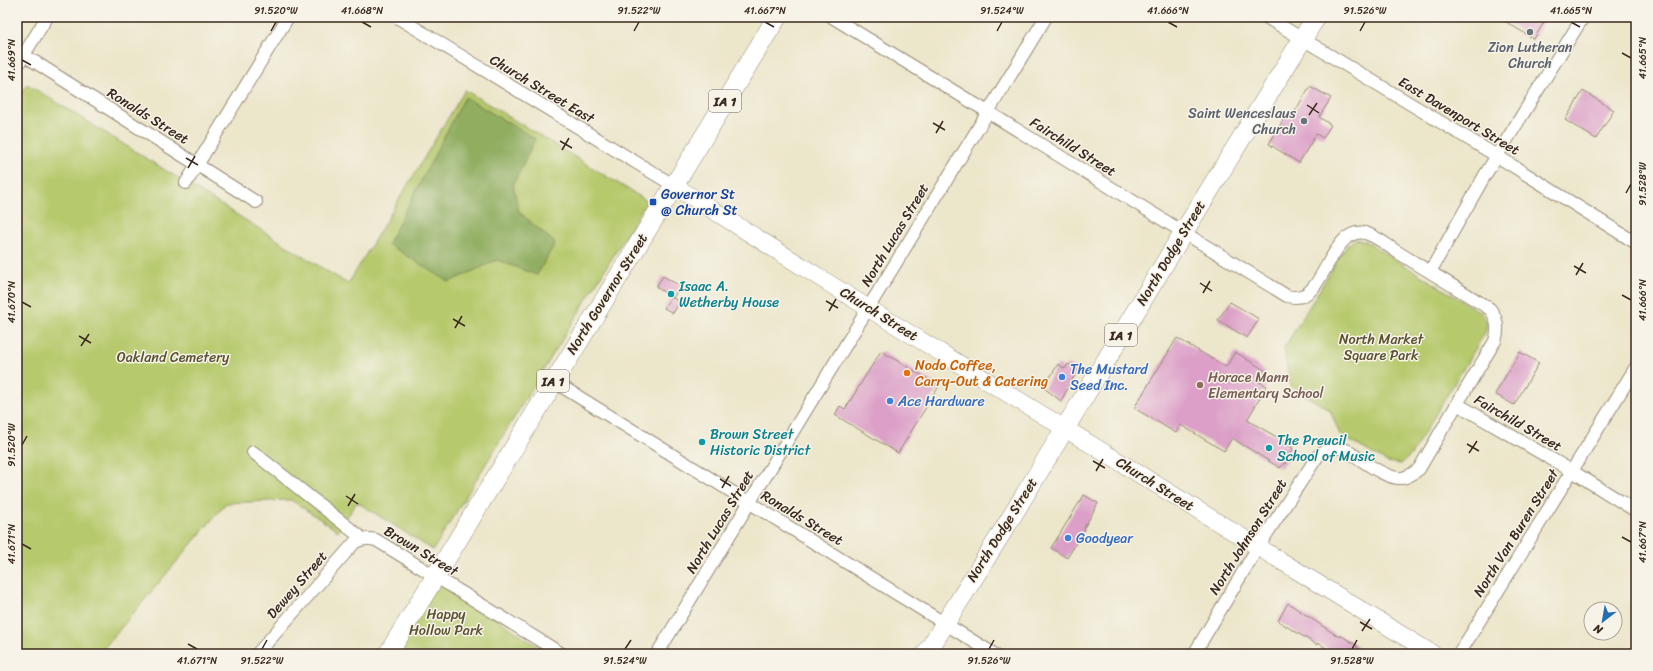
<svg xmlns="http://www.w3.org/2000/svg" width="1653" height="671" viewBox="0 0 1653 671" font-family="Sriracha,sans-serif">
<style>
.green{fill:#b6c96c;stroke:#787a45}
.forest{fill:#90ad60;stroke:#666c3f}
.building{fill:#db9fc8}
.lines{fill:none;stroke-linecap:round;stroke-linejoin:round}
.street-casing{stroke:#948874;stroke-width:14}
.secondary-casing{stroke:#948874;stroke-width:18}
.primary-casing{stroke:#948874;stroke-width:20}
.street{stroke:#fff;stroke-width:12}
.secondary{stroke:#fff;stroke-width:17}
.primary{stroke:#fff;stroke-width:19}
.ticks{fill:none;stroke:#3b2a1e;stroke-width:1.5}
.worship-dot{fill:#6b7280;stroke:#f7f3e8;stroke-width:1.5}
.transit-dot{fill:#1a4fb4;stroke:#f7f3e8;stroke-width:1.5}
.culture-dot{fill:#0f9aa8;stroke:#f7f3e8;stroke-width:1.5}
.food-dot{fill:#e8710a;stroke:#f7f3e8;stroke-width:1.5}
.shop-dot{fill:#3f7fe0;stroke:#f7f3e8;stroke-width:1.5}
.education-dot{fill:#8d6e63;stroke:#f7f3e8;stroke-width:1.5}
.labels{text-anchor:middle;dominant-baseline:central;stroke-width:3;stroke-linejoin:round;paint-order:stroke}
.shield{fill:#f7f3e8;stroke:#73665b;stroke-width:1}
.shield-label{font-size:13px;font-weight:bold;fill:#3b2a1e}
.worship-label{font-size:14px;fill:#5b616d;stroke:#f7f3e8}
.street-label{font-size:14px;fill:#3b2a1e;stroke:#f7f3e8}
.transit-label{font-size:14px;fill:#164399;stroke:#f7f3e8;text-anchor:start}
.culture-label{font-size:14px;fill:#0d838f;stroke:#f7f3e8;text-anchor:start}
.park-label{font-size:14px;fill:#5a5232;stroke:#f7f3e8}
.food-label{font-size:14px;fill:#c56008;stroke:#f7f3e8;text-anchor:start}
.shop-label{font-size:14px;fill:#366cbe;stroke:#f7f3e8;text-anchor:start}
.education-label{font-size:14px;fill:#785e54;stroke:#f7f3e8;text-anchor:start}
.neatline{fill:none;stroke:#3b2a1e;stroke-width:1.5}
.ticks-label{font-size:10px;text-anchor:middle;fill:#3b2a1e}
</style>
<rect width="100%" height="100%" fill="#f7f3e8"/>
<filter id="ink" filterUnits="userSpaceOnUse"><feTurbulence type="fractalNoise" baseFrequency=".025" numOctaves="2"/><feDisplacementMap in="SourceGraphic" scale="8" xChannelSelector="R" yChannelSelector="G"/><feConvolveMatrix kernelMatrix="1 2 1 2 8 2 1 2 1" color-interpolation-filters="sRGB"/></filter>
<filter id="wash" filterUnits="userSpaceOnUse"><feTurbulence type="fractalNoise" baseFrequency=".012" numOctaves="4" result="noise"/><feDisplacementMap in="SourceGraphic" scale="16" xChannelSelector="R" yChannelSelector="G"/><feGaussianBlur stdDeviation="0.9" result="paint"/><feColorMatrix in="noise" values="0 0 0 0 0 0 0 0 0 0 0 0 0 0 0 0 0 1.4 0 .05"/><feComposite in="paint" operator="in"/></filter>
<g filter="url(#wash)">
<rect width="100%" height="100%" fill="#ece6cb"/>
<path class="green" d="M 27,84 L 348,284 L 465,90 L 647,201 L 433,550 L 357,502 L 338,531 L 291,500 L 226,503 L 99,654 L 17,654 L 17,99 Z
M 1355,239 L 1365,241 L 1482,313 L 1487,322 L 1486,331 L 1411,455 L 1401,464 L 1387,462 L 1340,435 L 1330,410 L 1290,386 L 1284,348 L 1347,245 Z
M 435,577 L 549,654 L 393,654 Z"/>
<path class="forest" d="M 465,97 L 535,139 L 513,185 L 519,212 L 555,243 L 537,275 L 497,260 L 449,282 L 388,244 Z"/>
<g id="blocks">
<path class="building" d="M 1498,17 L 1547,17 L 1534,39 Z
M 1310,86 L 1331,98 L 1319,117 L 1331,125 L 1323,138 L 1316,134 L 1299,163 L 1269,144 L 1286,115 L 1291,118 Z
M 1583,91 L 1614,110 L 1596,139 L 1565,120 Z
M 663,276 L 680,286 L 673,298 L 656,287 Z
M 671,297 L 680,302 L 673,313 L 664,308 Z
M 1230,302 L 1259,319 L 1247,338 L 1218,320 Z
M 1177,338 L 1226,367 L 1235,352 L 1266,371 L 1259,382 L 1267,386 L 1247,420 L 1289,444 L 1288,445 L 1293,448 L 1285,464 L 1284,463 L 1280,468 L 1232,438 L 1224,451 L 1181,425 L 1176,433 L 1134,408 Z
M 881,351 L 939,386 L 898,453 L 835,415 L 840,406 L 845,409 Z
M 1520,352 L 1539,363 L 1514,405 L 1495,394 Z
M 1058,364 L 1065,369 L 1068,364 L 1078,369 L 1061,401 L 1044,388 Z
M 1084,495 L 1098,503 L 1084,528 L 1085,529 L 1067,558 L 1051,548 Z
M 1288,603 L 1339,637 L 1340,635 L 1358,646 L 1356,647 L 1368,654 L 1336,654 L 1318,643 L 1317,645 L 1278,621 Z"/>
</g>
</g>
<g filter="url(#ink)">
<use href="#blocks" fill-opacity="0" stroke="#948874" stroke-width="1"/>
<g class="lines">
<defs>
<path id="street" d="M 397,17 L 673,185
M 832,17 L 988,112 L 1287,296 C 1292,297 1299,298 1304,295 C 1326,285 1334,227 1365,233 C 1377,236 1389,247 1399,253 C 1430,272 1460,290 1490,309 C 1498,319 1499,329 1495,341 L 1457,404 L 1572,471 L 1636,511
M 1266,17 L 1497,156 L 1636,243
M 24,55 L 256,202
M 17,66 L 47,17
M 186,183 L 288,17
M 1430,272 L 1485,175 L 1583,17
M 553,381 L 994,654
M 253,452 L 363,539
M 257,654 L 355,542 C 363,539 368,538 376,540 L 562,654
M 657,654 L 1046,17
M 1194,654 L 1258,547 L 1317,457 C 1326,448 1334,445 1346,450 C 1360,458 1386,480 1402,478 C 1409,477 1414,473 1419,469 L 1457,404
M 1459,654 L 1636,367"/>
<path id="secondary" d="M 673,185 L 868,308 L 1433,654"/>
<path id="primary" d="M 388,654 L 777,17
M 926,654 L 1006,526 L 1183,233 L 1316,17"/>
</defs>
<use href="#street" class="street-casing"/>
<use href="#secondary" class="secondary-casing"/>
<use href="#primary" class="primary-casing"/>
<use href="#street" class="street"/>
<use href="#secondary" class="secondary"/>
<use href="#primary" class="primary"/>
</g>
</g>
<path class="ticks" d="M 362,22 L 371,27M 765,22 L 774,27M 1168,22 L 1177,27M 1571,22 L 1580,27M 271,31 L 276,22M 634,31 L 639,22M 997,31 L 1002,22M 1360,31 L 1365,22M 1622,53 L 1631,58M 22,60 L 31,65M 1307,105 L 1319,113M 1309,115 L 1317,103M 933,123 L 945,130M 936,133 L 943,121M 560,141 L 572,148M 562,150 L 569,138M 186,158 L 198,165M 188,168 L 195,156M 1626,193 L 1631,184M 1574,266 L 1586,273M 1576,275 L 1583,263M 1200,283 L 1212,291M 1203,293 L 1210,281M 1622,295 L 1631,300M 826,301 L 838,308M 22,302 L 31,307M 829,311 L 836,299M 453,319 L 465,326M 455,328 L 462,316M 79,336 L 91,343M 81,346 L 89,334M 1467,444 L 1479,451M 22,445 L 27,436M 1469,453 L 1477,441M 1093,461 L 1105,468M 1096,471 L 1103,459M 720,479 L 731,486M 722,488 L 729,476M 346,496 L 358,504M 348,506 L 355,494M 1622,537 L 1631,542M 22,544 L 31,549M 1360,622 L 1372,629M 1362,631 L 1370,619M 188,644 L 197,649M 262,649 L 267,640M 625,649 L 631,640M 989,649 L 994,640M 1352,649 L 1357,640"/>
<g class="worship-dot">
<circle cx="1530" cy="32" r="4"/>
<circle cx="1304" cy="121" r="4"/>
</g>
<rect class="transit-dot" x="649" y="198" width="8" height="8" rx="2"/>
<g class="culture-dot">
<circle cx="671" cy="294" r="4"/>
<circle cx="702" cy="442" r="4"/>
<circle cx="1269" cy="448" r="4"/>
</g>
<circle class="food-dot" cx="907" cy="373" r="4"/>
<g class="shop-dot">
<circle cx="1062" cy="377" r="4"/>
<circle cx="890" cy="401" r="4"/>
<circle cx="1068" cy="538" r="4"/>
</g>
<circle class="education-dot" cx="1200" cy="385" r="4"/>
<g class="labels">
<g class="shield">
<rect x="709" y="90" width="32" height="22" rx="3"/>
<rect x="1105" y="324" width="32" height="22" rx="3"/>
<rect x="537" y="370" width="32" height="22" rx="3"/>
</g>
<g class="shield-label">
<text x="725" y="101">IA 1</text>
<text x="1121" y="335">IA 1</text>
<text x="553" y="381">IA 1</text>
</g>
<g class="worship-label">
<text x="1530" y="47">Zion Lutheran<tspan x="1530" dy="16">Church</tspan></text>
<text x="1296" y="113" text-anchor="end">Saint Wenceslaus<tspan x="1296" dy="16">Church</tspan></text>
</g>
<g class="street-label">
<text transform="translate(542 89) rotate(31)">Church Street East</text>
<text transform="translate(148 116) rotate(32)">Ronalds Street</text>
<text transform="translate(1459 116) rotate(31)">East Davenport Street</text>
<text transform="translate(1073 147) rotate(32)">Fairchild Street</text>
<text transform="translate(895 235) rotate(-59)">North Lucas Street</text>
<text transform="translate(1171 253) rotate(-59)">North Dodge Street</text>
<text transform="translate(607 294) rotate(-58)">North Governor Street</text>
<text transform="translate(879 314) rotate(32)">Church Street</text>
<text transform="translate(1518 423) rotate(30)">Fairchild Street</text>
<text transform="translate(1155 484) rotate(32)">Church Street</text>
<text transform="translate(802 518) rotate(31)">Ronalds Street</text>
<text transform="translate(720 522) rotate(-59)">North Lucas Street</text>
<text transform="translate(1002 530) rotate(-58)">North Dodge Street</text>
<text transform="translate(1516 533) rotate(-58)">North Van Buren Street</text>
<text transform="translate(1248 537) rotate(-58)">North Johnson Street</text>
<text transform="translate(421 551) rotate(31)">Brown Street</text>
<text transform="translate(297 585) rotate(-49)">Dewey Street</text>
</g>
<g class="transit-label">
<text x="661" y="194">Governor St<tspan x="661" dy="16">@ Church St</tspan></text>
</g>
<g class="culture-label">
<text x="679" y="286">Isaac A.<tspan x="679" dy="16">Wetherby House</tspan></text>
<text x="710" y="434">Brown Street<tspan x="710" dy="16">Historic District</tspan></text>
<text x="1277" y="440">The Preucil<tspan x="1277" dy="16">School of Music</tspan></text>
</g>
<g class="park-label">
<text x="1381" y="339">North Market<tspan x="1381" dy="16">Square Park</tspan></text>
<text x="173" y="357">Oakland Cemetery</text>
<text x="446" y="614">Happy<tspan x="446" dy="16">Hollow Park</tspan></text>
</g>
<g class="food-label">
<text x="915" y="365">Nodo Coffee,<tspan x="915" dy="16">Carry-Out &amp; Catering</tspan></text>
</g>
<g class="shop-label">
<text x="1070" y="369">The Mustard<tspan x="1070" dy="16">Seed Inc.</tspan></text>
<text x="898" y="401">Ace Hardware</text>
<text x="1076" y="538">Goodyear</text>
</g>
<g class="education-label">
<text x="1208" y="377">Horace Mann<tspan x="1208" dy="16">Elementary School</tspan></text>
</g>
</g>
<rect width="1653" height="671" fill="none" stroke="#f7f3e8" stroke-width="44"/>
<g transform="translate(1603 621) rotate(211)"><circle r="19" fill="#f7f3e8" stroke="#aca397"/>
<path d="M0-3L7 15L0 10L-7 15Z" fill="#1f6fb2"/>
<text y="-6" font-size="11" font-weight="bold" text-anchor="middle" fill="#3b2a1e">N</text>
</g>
<rect x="22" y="22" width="1609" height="627" class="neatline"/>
<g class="ticks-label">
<text x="276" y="14">91.520°W</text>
<text x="362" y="14">41.668°N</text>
<text x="639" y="14">91.522°W</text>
<text x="765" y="14">41.667°N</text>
<text x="1002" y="14">91.524°W</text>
<text x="1168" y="14">41.666°N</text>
<text x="1365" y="14">91.526°W</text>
<text x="1571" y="14">41.665°N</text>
<text transform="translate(1642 58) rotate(-90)" y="4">41.665°N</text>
<text transform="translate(11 60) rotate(-90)" y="4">41.669°N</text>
<text transform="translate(1642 184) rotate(-90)" y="4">91.528°W</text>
<text transform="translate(1642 300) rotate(-90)" y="4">41.666°N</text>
<text transform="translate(11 302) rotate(-90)" y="4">41.670°N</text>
<text transform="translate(11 445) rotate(-90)" y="4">91.520°W</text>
<text transform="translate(1642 542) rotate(-90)" y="4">41.667°N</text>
<text transform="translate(11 544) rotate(-90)" y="4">41.671°N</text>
<text x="197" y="664">41.671°N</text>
<text x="262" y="664">91.522°W</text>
<text x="625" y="664">91.524°W</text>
<text x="989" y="664">91.526°W</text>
<text x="1352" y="664">91.528°W</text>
</g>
</svg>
